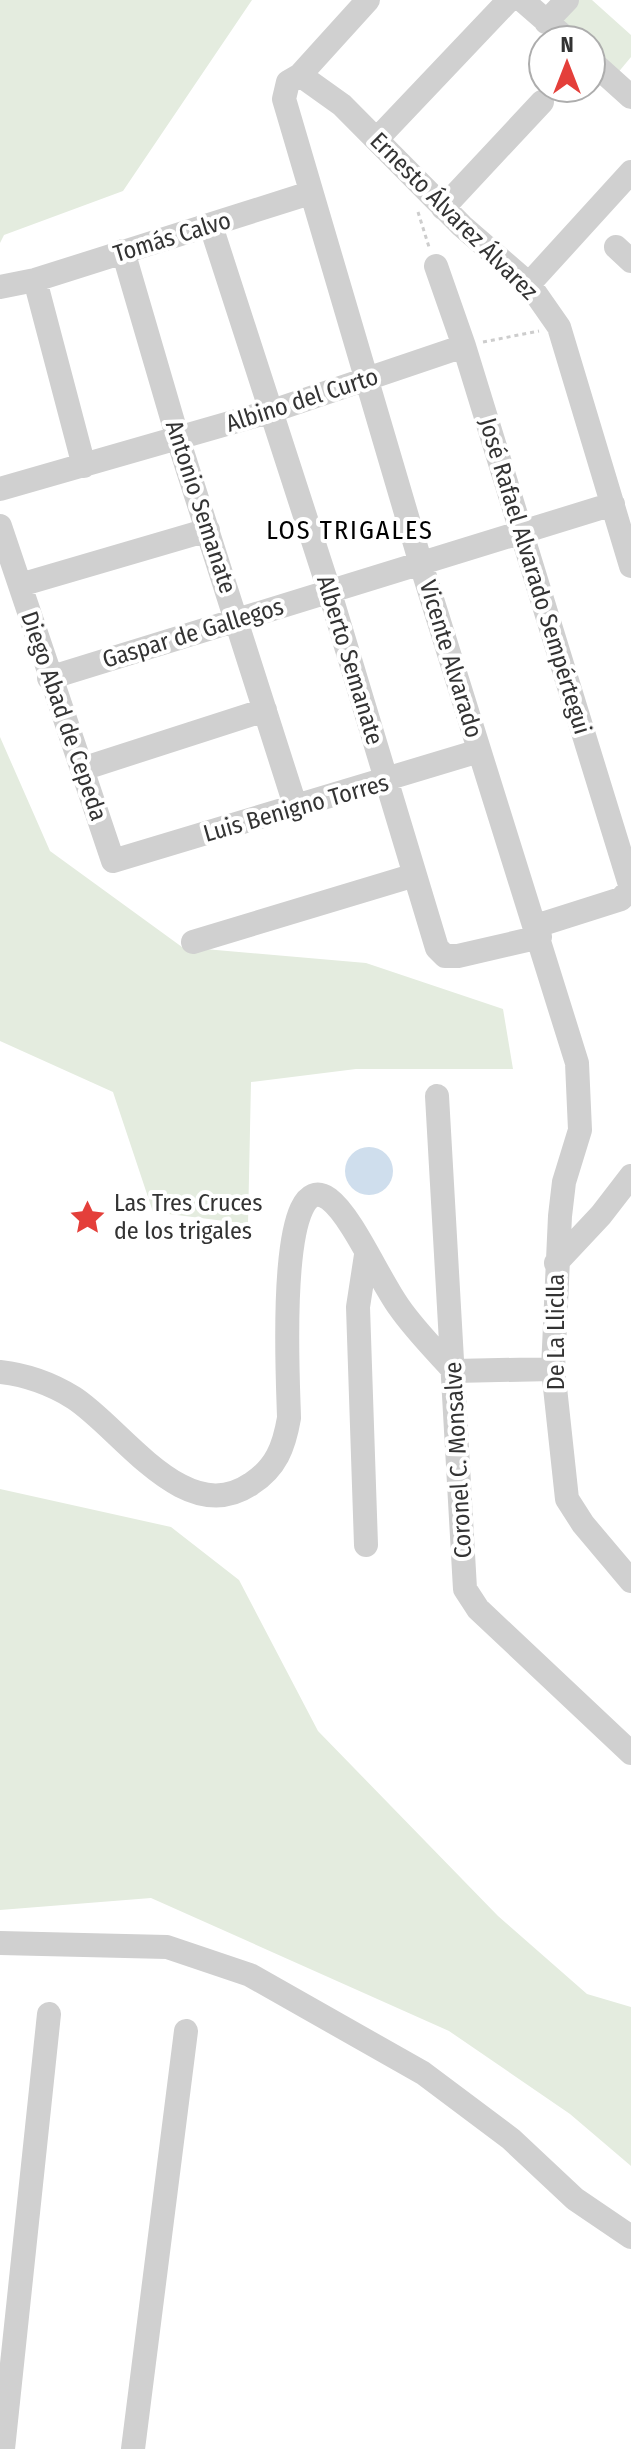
<svg xmlns="http://www.w3.org/2000/svg" width="631" height="2449" viewBox="0 0 631 2449" font-family="'Fira Sans Condensed',sans-serif">
<style>
.green{fill:#e4ecdf}
.water{fill:#cfdeed}
.lines{fill:none;stroke-linecap:round;stroke-linejoin:round}
.path{stroke:#cdcdcd;stroke-width:3;stroke-dasharray:4 4;stroke-linecap:butt}
.minor{stroke:#d0d0d0;stroke-width:24}
.labels{text-anchor:middle;dominant-baseline:central;stroke-width:8;stroke-linejoin:round;paint-order:stroke}
.street-label{font-size:24px;fill:#333;stroke:#fff}
.poi-label{font-size:24px;fill:#333;stroke:#fff;text-anchor:start}
.neighbourhood-label{font-size:26px;letter-spacing:2px;fill:#000;stroke:#fff}
</style>
<rect width="100%" height="100%" fill="#fff"/>
<path class="green" d="M 0,0 L 252,0 L 123,191 L 4,235 L 0,243 Z
M 578,0 L 592,0 L 631,35 L 631,57 L 616,75 L 591,53 L 591,40 L 577,40 L 557,23 Z
M 0,737 L 50,851 L 182,947 L 366,963 L 503,1009 L 513,1069 L 356,1069 L 251,1082 L 248,1224 L 153,1212 L 113,1092 L 0,1041 Z
M 0,1489 L 171,1527 L 239,1580 L 318,1731 L 498,1916 L 587,1994 L 631,2007 L 631,2166 L 570,2114 L 449,2031 L 151,1898 L 0,1910 Z"/>
<path class="water" d="M345 1171a24 24 0 1 1 48 0a24 24 0 1 1-48 0Z"/>
<g class="lines">
<path class="path" d="M 418,212 L 429,247
M 483,342 L 539,331"/>
<path class="minor" d="M 368,0 L 300,75 L 288,82 L 284,99 L 421,564 L 577,1063 L 580,1130 L 564,1182 L 560,1216 L 553,1369 L 567,1499 L 583,1524 L 631,1581
M 522,0 L 568,40
M 546,22 L 567,0
M 591,61 L 631,97
M 300,75 L 342,105 L 462,226 L 529,284 L 559,327 L 631,566
M 377,139 L 509,0
M 443,208 L 542,102
M 211,226 L 329,590 L 437,948 L 445,956 L 458,956 L 540,937
M 616,247 L 631,261
M 123,251 L 178,439 L 296,808
M 436,266 L 464,346 L 631,888
M 35,280 L 84,466
M 529,284 L 631,172
M 0,287 L 35,280 L 310,193
M 0,489 L 272,411 L 464,346
M 0,526 L 113,861 L 479,751
M 20,585 L 208,530
M 49,678 L 613,504
M 82,769 L 265,710
M 536,926 L 621,899 L 631,888
M 193,942 L 415,875
M 437,1096 L 465,1589 L 478,1609 L 631,1753
M 556,1263 L 601,1215 L 631,1176
M 454,1371 L 553,1369
M 0,1372 C 27,1375 50,1383 74,1398 C 122,1429 185,1529 251,1484 C 276,1468 284,1447 289,1418 C 289,1398 274,1160 329,1199 C 352,1216 380,1281 399,1307 C 415,1330 435,1350 454,1371
M 366,1545 L 358,1307 L 366,1255
M 0,1943 L 167,1947 L 250,1975 L 423,2073 L 511,2139 L 575,2199 L 631,2237
M 3,2449 L 49,2014
M 133,2449 L 186,2031"/>
</g>
<defs>
<symbol id="sight-bare" viewBox="-9 -9 18 18"><path d="M0-6L1.8-2.2L6-1.7L2.9 1.2L3.7 5.4L0 3.3L-3.7 5.4L-2.9 1.2L-6-1.7L-1.8-2.2Z" fill="#e43f3a" stroke="#fff" stroke-width="2.5" paint-order="stroke"/></symbol>
</defs>
<g fill-rule="evenodd">
<use href="#sight-bare" x="62" y="1192" width="51" height="51"/>
</g>
<g class="labels">
<g class="street-label">
<text transform="translate(454 216) rotate(45)">Ernesto Álvarez Álvarez</text>
<text transform="translate(172 237) rotate(-17)">Tomás Calvo</text>
<text transform="translate(302 400) rotate(-18)">Albino del Curto</text>
<text transform="translate(201 507) rotate(72)">Antonio Semanate</text>
<text transform="translate(535 576) rotate(73)">José Rafael Alvarado Sempértegui</text>
<text transform="translate(193 633) rotate(-17)">Gaspar de Gallegos</text>
<text transform="translate(451 659) rotate(73)">Vicente Alvarado</text>
<text transform="translate(350 660) rotate(73)">Alberto Semanate</text>
<text transform="translate(64 716) rotate(71)">Diego Abad de Cepeda</text>
<text transform="translate(296 808) rotate(-16)">Luis Benigno Torres</text>
<text transform="translate(556 1332) rotate(-90)">De La Lliclla</text>
<text transform="translate(458 1460) rotate(-93)">Coronel C. Monsalve</text>
</g>
<g class="poi-label">
<text x="114" y="1203">Las Tres Cruces<tspan x="114" dy="28">de los trigales</tspan></text>
</g>
<g class="neighbourhood-label">
<text x="350" y="530">LOS TRIGALES</text>
</g>
</g>
<g transform="translate(567 64)"><circle r="38" fill="#ffffff" stroke="#adadad" stroke-width="2"/>
<path d="M0-6L14 30L0 20L-14 30Z" fill="#e43f3a"/>
<text y="-12" font-size="22" font-weight="bold" text-anchor="middle" fill="#333333">N</text>
</g>
</svg>
